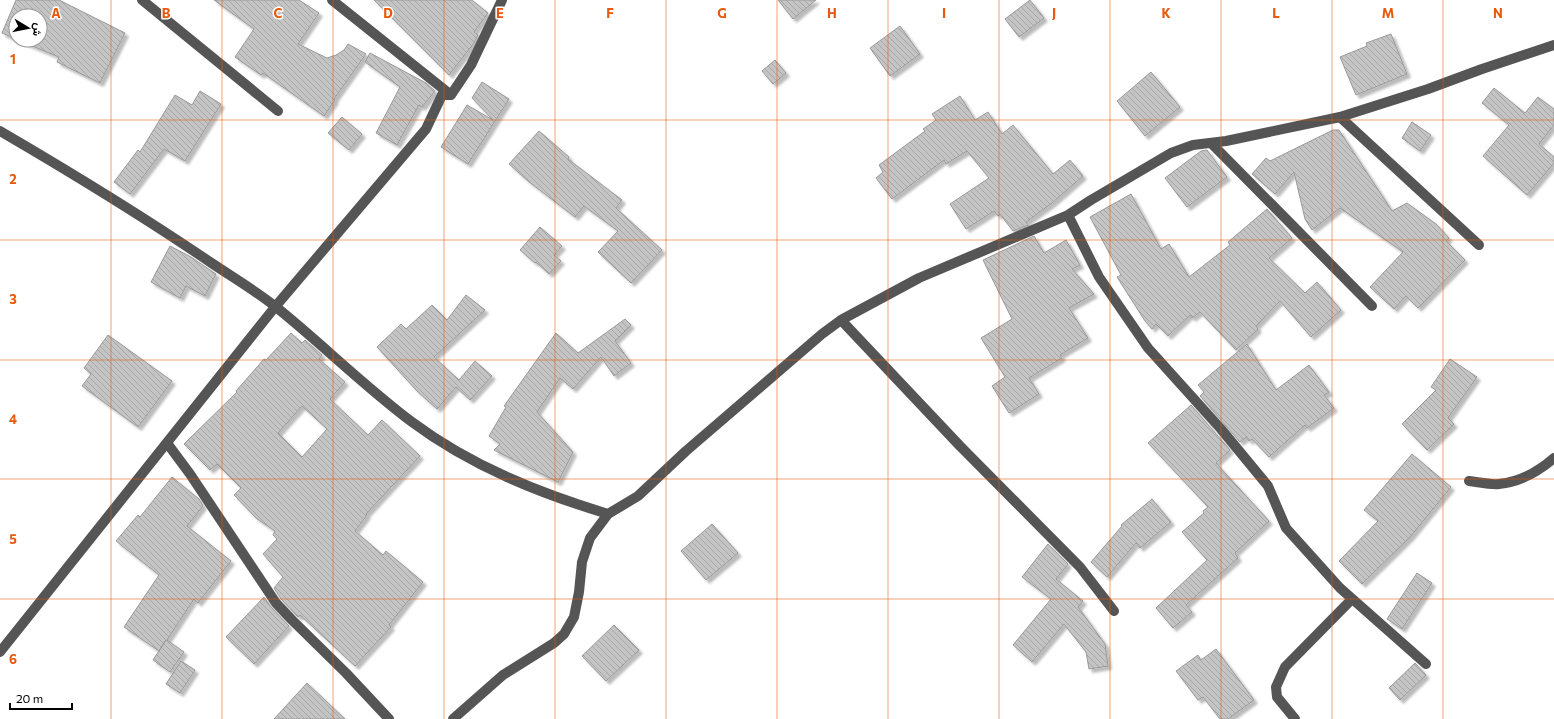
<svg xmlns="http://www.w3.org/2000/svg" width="1554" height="719" viewBox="0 0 1554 719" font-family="Commissioner,Vazirmatn,sans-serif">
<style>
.building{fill:url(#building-back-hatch);stroke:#999;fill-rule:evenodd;filter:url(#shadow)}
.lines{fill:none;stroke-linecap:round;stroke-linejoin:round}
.minor{stroke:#555;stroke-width:10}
.grid{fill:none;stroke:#e8590c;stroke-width:1;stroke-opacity:0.55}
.grid-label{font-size:13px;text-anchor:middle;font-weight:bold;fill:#e8590c;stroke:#fff;stroke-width:3;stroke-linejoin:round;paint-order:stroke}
</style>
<defs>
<pattern id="building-back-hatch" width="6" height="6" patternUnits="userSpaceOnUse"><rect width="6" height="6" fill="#c4c4c4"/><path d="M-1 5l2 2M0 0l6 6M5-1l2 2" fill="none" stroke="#a7a7a7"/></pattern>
<filter id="shadow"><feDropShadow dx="3.5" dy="3.5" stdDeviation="1" flood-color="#0004"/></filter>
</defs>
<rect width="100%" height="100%" fill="#fff"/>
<path class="building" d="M 16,0 L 59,0 L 125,33 L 100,83 L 57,62 L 59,57 L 18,40 L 40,40 L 40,16 L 16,16 L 16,39 L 2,33 Z
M 214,0 L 299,0 L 319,13 L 298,44 L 327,58 L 336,55 L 344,50 L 348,44 L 366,54 L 334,99 L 335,100 L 324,116 L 263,73 L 261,75 L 235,57 L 254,29 Z
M 374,0 L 472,0 L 488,13 L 474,32 L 478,35 L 474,43 L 449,75 Z
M 778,0 L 816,0 L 793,19 Z
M 1030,0 L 1044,18 L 1019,37 L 1005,19 Z
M 900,26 L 920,54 L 890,76 L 870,48 Z
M 1391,34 L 1407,74 L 1356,95 L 1340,57 L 1367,46 L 1366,43 Z
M 370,53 L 426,83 L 435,91 L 422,107 L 419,105 L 397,145 L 376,133 L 400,87 L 365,62 Z
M 775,60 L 786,73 L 773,84 L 762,71 Z
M 1151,72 L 1180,107 L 1145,136 L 1117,101 Z
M 482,82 L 509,99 L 468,164 L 441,147 L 467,105 L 493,120 L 472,98 Z
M 1494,88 L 1525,113 L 1538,97 L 1554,109 L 1554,125 L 1539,144 L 1554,157 L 1554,163 L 1527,195 L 1483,156 L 1509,125 L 1482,103 Z
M 200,91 L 221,104 L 185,161 L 164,149 L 130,194 L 114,182 L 138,150 L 140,152 L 175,95 L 192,105 Z
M 960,96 L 975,120 L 988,112 L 1002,134 L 1013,125 L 1053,174 L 1070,160 L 1083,176 L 1052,203 L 1026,222 L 1028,225 L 1013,231 L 1000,214 L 998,216 L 994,211 L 966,229 L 950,204 L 989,178 L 967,151 L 946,164 L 944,160 L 892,199 L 876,178 L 883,172 L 879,165 L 925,131 L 923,129 L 936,120 L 932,114 Z
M 342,117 L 362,134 L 349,150 L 328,133 Z
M 1412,122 L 1431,135 L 1420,151 L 1402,138 Z
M 1333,130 L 1339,130 L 1392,211 L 1407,203 L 1436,224 L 1449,238 L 1446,241 L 1465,260 L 1418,308 L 1406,296 L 1394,309 L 1370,287 L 1403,252 L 1340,208 L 1312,230 L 1305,219 L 1294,172 L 1275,194 L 1252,174 L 1266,158 L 1270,161 Z
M 539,131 L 569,157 L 568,159 L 622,200 L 616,208 L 662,250 L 631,283 L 598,252 L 618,231 L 584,206 L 575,217 L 528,181 L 509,164 Z
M 1207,150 L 1227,177 L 1187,207 L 1165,178 L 1201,151 Z
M 1131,194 L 1161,249 L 1169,244 L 1189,277 L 1230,245 L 1228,242 L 1267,209 L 1292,238 L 1269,258 L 1305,293 L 1317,282 L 1341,310 L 1311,337 L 1280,301 L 1256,326 L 1258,329 L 1236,350 L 1200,312 L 1192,318 L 1190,315 L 1168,336 L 1156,324 L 1152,329 L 1145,321 L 1117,277 L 1121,275 L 1090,217 Z
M 540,227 L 562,246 L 554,255 L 561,261 L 549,274 L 536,262 L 535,263 L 520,250 Z
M 1034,236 L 1044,253 L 1066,240 L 1080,265 L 1072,269 L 1094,294 L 1069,308 L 1088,338 L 1060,355 L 1062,358 L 1029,378 L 1039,394 L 1009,413 L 992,386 L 1005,377 L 981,338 L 1012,319 L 983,260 Z
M 170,246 L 191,257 L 216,274 L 205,296 L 186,286 L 180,298 L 151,282 Z
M 466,295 L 485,310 L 434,357 L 459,380 L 475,361 L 492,376 L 470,400 L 456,387 L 437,409 L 417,391 L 377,347 L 401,324 L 406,329 L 432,305 L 447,320 Z
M 625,319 L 631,325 L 615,341 L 631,363 L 614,376 L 601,357 L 573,389 L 560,378 L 537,412 L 573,452 L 558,482 L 494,450 L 500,444 L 489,436 L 506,407 L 504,406 L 556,333 L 578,353 Z
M 291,333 L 302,343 L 305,340 L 322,355 L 319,359 L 345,382 L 330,399 L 368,435 L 382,420 L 420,456 L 366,514 L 367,515 L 355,531 L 383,555 L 386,551 L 423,582 L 389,625 L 391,627 L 355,666 L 300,615 L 298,617 L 281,599 L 274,588 L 283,577 L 263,554 L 277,539 L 273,535 L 275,531 L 256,518 L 234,495 L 241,488 L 217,464 L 210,470 L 184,444 L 237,392 L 236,391 L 264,359 L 266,360 ZM 302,406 L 327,429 L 302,457 L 278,433 Z
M 108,335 L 172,381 L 138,427 L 82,386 L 91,374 L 84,368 Z
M 1247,344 L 1276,390 L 1309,365 L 1329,392 L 1324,395 L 1334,408 L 1307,428 L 1305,425 L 1269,457 L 1252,439 L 1249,441 L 1246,437 L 1240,442 L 1200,396 L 1204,392 L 1198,385 Z
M 1450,359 L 1477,377 L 1448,418 L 1454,424 L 1427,450 L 1402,424 L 1436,390 L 1431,387 Z
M 1191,405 L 1230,450 L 1216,463 L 1269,521 L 1235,553 L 1238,558 L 1186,605 L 1192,612 L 1173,628 L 1156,608 L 1207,560 L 1182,532 L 1204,513 L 1203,511 L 1208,507 L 1148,443 Z
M 1412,454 L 1451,487 L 1410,537 L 1362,584 L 1339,561 L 1378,521 L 1364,510 Z
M 172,477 L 199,499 L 203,506 L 187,526 L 231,561 L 198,603 L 194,599 L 167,640 L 184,652 L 170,672 L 153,660 L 166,640 L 159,651 L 124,627 L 159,575 L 116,541 L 138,515 L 140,517 Z
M 1152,499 L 1171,522 L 1140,548 L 1136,543 L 1107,577 L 1091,562 L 1122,526 L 1121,525 Z
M 712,524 L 738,553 L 706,580 L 681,551 Z
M 1048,544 L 1068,564 L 1056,579 L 1083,601 L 1078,607 L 1105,644 L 1108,666 L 1089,669 L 1086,652 L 1064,624 L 1032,662 L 1013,645 L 1051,599 L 1022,577 Z
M 1417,573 L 1432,583 L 1402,629 L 1387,619 Z
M 264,597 L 271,607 L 289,626 L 254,664 L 226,637 Z
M 614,625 L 639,650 L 606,681 L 582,656 Z
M 1216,649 L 1254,700 L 1228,719 L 1220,719 L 1203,697 L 1198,700 L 1176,671 L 1198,655 L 1201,660 Z
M 181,661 L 195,670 L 180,693 L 166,684 Z
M 1415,663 L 1426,675 L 1400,700 L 1389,688 Z
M 307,683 L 345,719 L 274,719 Z"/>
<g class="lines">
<path class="minor" d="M 142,0 L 278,111
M 332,0 L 451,95
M 451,95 L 471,65 L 502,0
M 1340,117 L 1479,245
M 0,131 C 72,173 144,217 213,264 C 234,278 256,291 276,307 C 322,344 364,386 412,422 C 471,466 539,493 608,514
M 1211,143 L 1372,306
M 1068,215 L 1099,277 L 1148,348 L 1221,429 L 1268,486 L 1286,528 L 1340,588 L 1426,664
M 841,320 L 960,446 L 1080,567 L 1114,611
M 167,443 L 190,474 L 276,603 L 292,620 L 346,673 L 389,719
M 1469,481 C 1478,482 1490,485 1499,484 C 1520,482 1539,471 1554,458
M 0,652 L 275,307 L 426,129 L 442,95 L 451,95
M 453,719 L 503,675 L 554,643 L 564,634 L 574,617 L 579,592 L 582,562 L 590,538 L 608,514 L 638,496 L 686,451 L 822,334 L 841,320 L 919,278 L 1068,215 L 1091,200 L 1171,153 L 1193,145 L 1226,141 L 1340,117 L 1428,89 L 1482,69 L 1554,45
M 1295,719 L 1277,697 L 1276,687 L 1285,667 L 1352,599"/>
</g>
<path class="grid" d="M 111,0 L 111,719M 222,0 L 222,719M 333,0 L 333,719M 444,0 L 444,719M 555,0 L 555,719M 666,0 L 666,719M 777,0 L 777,719M 888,0 L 888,719M 999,0 L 999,719M 1110,0 L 1110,719M 1221,0 L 1221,719M 1332,0 L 1332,719M 1443,0 L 1443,719M 0,120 L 1554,120M 0,240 L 1554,240M 0,360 L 1554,360M 0,479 L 1554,479M 0,599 L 1554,599"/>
<g class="grid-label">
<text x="56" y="18">A</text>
<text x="166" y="18">B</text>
<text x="278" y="18">C</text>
<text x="388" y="18">D</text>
<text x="500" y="18">E</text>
<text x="610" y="18">F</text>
<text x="722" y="18">G</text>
<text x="832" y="18">H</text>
<text x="944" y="18">I</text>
<text x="1054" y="18">J</text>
<text x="1166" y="18">K</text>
<text x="1276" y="18">L</text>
<text x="1388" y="18">M</text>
<text x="1498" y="18">N</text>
<text x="13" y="64">1</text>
<text x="13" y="184">2</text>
<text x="13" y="304">3</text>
<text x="13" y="424">4</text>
<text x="13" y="544">5</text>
<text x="13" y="664">6</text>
</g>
<g transform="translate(28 28) rotate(100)"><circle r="19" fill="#ffffff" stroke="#999999"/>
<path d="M0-3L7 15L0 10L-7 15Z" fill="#000000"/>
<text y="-6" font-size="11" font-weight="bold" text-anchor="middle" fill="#000000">ش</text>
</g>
<path d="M10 703v6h62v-6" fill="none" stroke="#000000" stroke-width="2"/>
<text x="16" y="703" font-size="12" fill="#000000" stroke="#ffffff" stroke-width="3" paint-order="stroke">20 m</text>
</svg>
